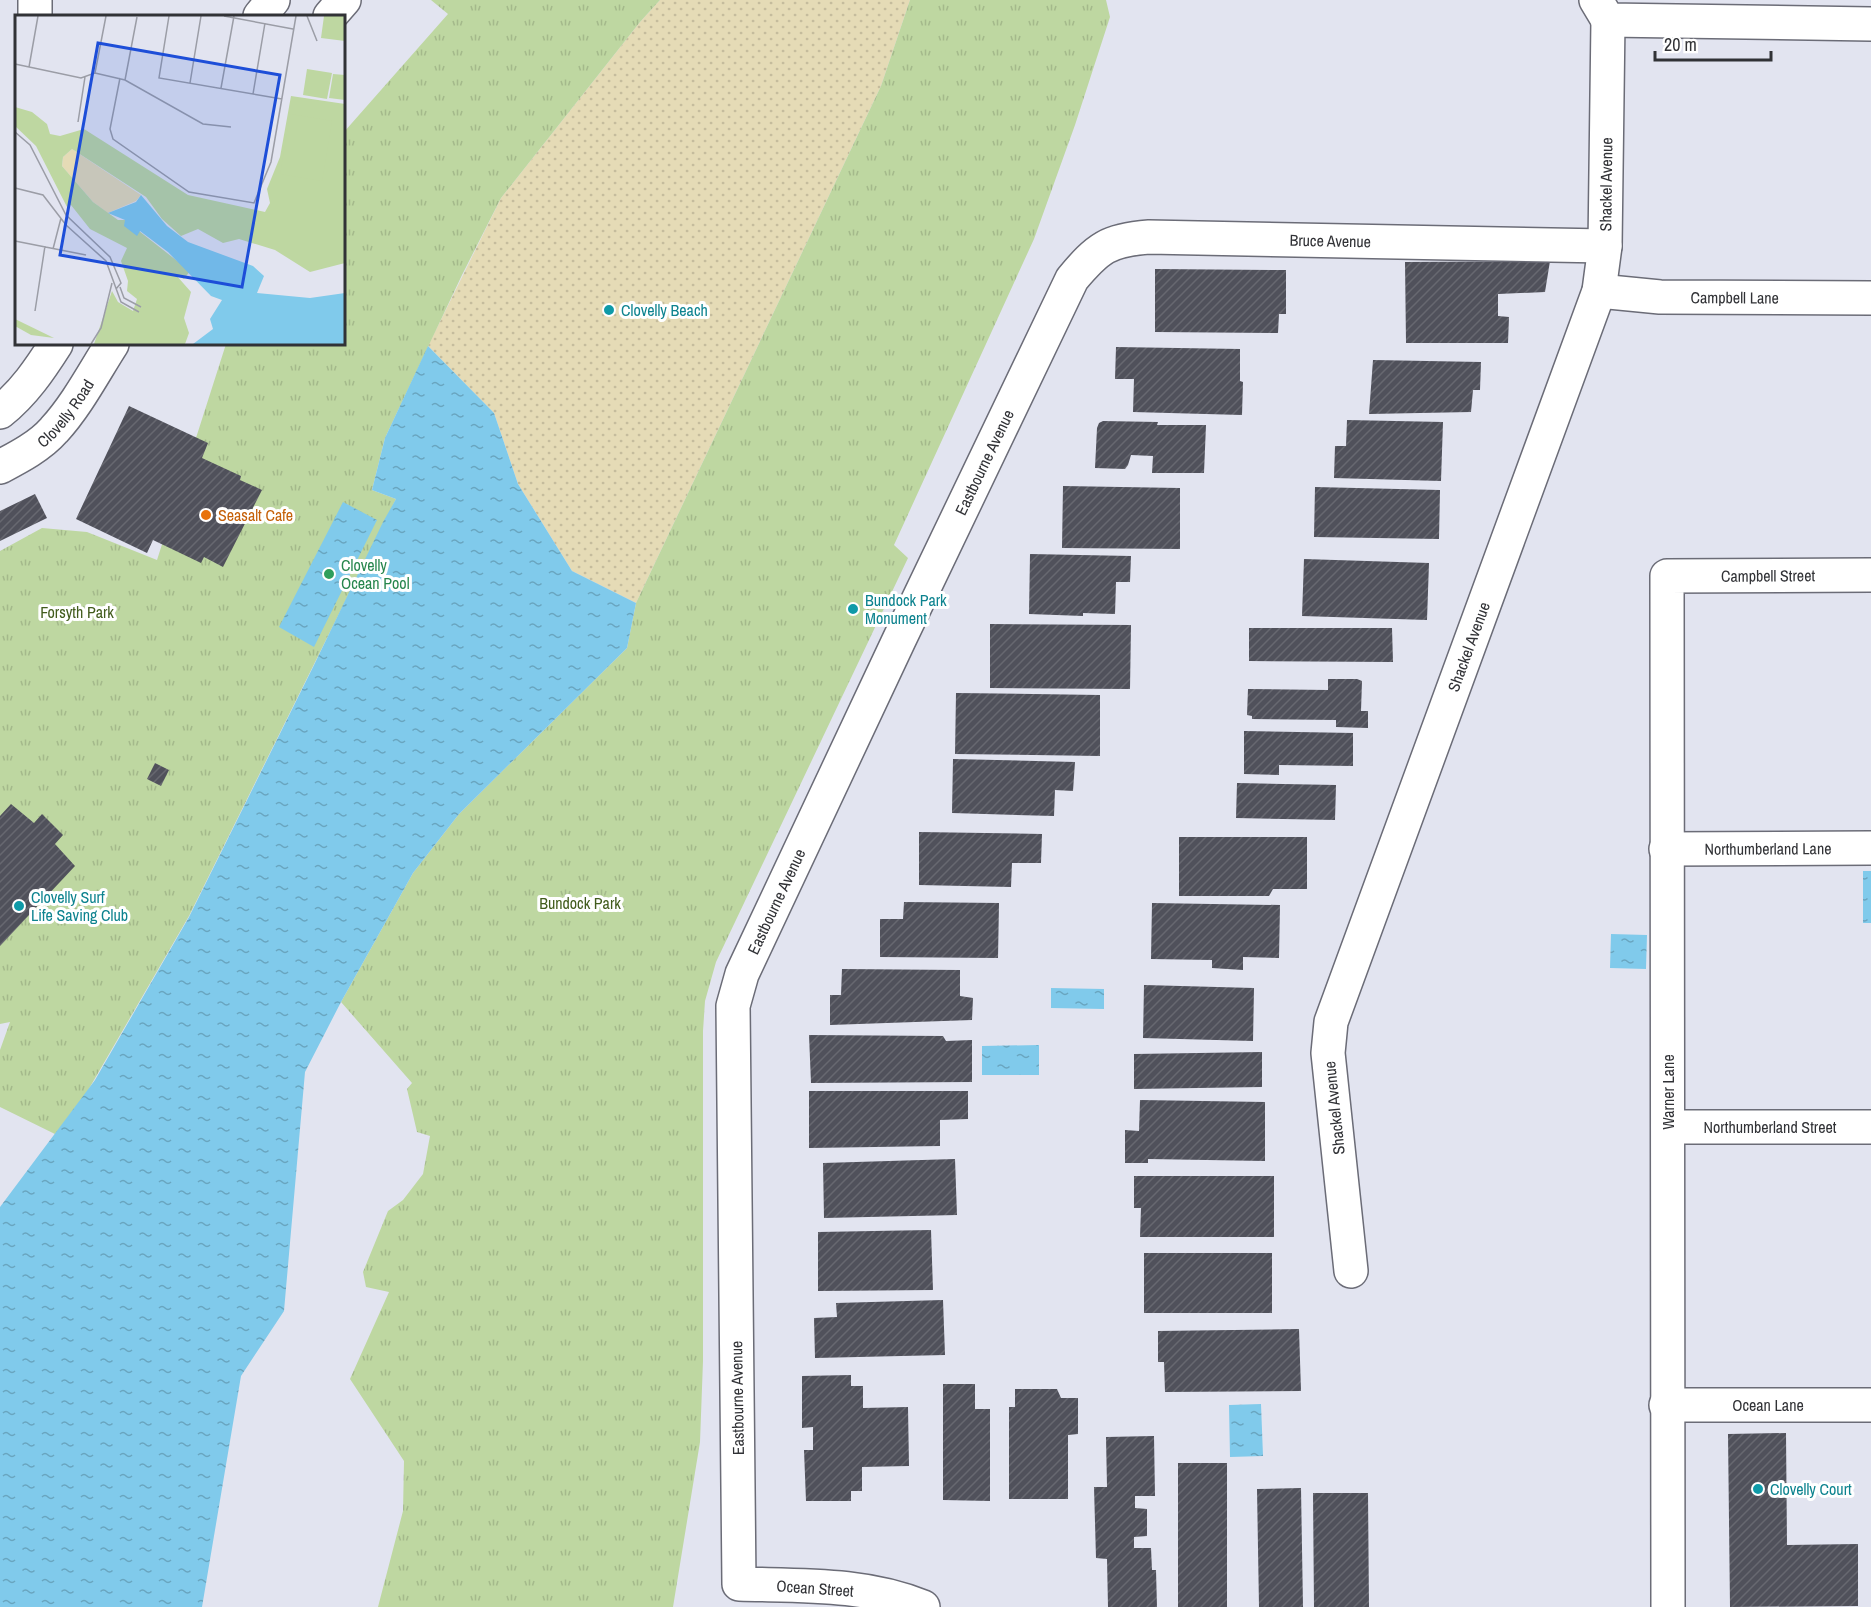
<svg xmlns="http://www.w3.org/2000/svg" width="1871" height="1607" viewBox="0 0 1871 1607" font-family="'Archivo Narrow',sans-serif">
<style>
.sand{fill:url(#sand-dots)}
.park{fill:url(#park-tufts)}
.water{fill:url(#water-ripples)}
.building{fill:url(#building-hatch)}
.lines{fill:none;stroke-linecap:round;stroke-linejoin:round}
.minor-casing{stroke:#6b6c77;stroke-width:36}
.minor{stroke:#fff;stroke-width:33}
.culture-dot{fill:#0f9aa8;stroke:#fff;stroke-width:2}
.food-dot{fill:#e8710a;stroke:#fff;stroke-width:2}
.leisure-dot{fill:#2e9e5b;stroke:#fff;stroke-width:2}
.labels{text-anchor:middle;dominant-baseline:central;stroke-width:6;stroke-linejoin:round;paint-order:stroke}
.street-label{font-size:16px;fill:#313236;stroke:#fff}
.culture-label{font-size:16px;fill:#0d838f;stroke:#fff;text-anchor:start}
.food-label{font-size:16px;fill:#c56008;stroke:#fff;text-anchor:start}
.leisure-label{font-size:16px;fill:#27864d;stroke:#fff;text-anchor:start}
.park-label{font-size:16px;fill:#425c1d;stroke:#fff}
.inset-road{fill:none;stroke:#9b9da6;stroke-width:1.5}
.view{fill:#1d4ed8;fill-opacity:0.15;stroke:#1d4ed8;stroke-width:3}
.inset-edge{fill:none;stroke:#313236;stroke-width:3}
</style>
<defs>
<pattern id="sand-dots" width="8" height="8" patternUnits="userSpaceOnUse" patternTransform="scale(1.5)"><rect width="8" height="8" fill="#e5dbb6"/><path d="M2 2h.1M6 6h.1" fill="none" stroke="#c5bc9d" stroke-width="1.8" stroke-linecap="round"/></pattern>
<pattern id="park-tufts" width="24" height="20" patternUnits="userSpaceOnUse" patternTransform="scale(1.5)"><rect width="24" height="20" fill="#bed7a1"/><path d="M3 7l-1-3M5 7V3M7 7l1-3M15 17l-1-3M17 17v-4M19 17l1-3" fill="none" stroke="#a4b98b"/></pattern>
<pattern id="water-ripples" width="26" height="14" patternUnits="userSpaceOnUse" patternTransform="scale(1.5)"><rect width="26" height="14" fill="#80caeb"/><path d="M2 4q2-2 4 0t4 0M15 11q2-2 4 0t4 0" fill="none" stroke="#69a5bf"/></pattern>
<pattern id="building-hatch" width="6" height="6" patternUnits="userSpaceOnUse" patternTransform="scale(1.5)"><rect width="6" height="6" fill="#50515b"/><path d="M-1 1l2-2M0 6l6-6M5 7l2-2" fill="none" stroke="#676870"/></pattern>
</defs>
<rect width="100%" height="100%" fill="#e2e4f0"/>
<path class="sand" d="M 660,0 L 910,0 L 881,86 L 636,603 L 572,571 L 518,484 L 494,413 L 428,346 L 501,198 L 640,22 Z"/>
<path class="park" d="M 431,0 L 660,0 L 640,22 L 501,198 L 462,275 L 385,438 L 372,490 L 396,499 L 189,916 L 61,1137 L 0,1107 L 0,1050 L 10,1022 L 0,1024 L 0,551 L 42,528 L 87,532 L 157,560 L 226,344 L 344,344 L 344,132 L 448,14 Z
M 910,0 L 1106,0 L 1110,17 L 1075,125 L 1034,239 L 894,545 L 908,558 L 716,962 L 705,1001 L 703,1031 L 703,1361 L 700,1442 L 673,1607 L 378,1607 L 403,1511 L 404,1461 L 350,1379 L 389,1292 L 366,1287 L 363,1272 L 388,1211 L 403,1200 L 423,1174 L 430,1136 L 417,1132 L 407,1089 L 412,1083 L 341,1002 L 413,873 L 459,814 L 627,648 L 636,603 L 881,86 Z"/>
<path class="water" d="M 428,346 L 494,413 L 518,484 L 572,571 L 636,603 L 627,648 L 459,814 L 413,873 L 341,1002 L 305,1072 L 284,1311 L 241,1376 L 202,1607 L 0,1607 L 0,1207 L 95,1080 L 189,917 L 314,665 L 383,522 L 396,499 L 372,490 L 385,438 Z
M 343,502 L 377,520 L 314,647 L 279,627 Z
M 1863,871 L 1871,871 L 1871,923 L 1863,923 Z
M 1611,934 L 1647,935 L 1646,969 L 1610,968 Z
M 1051,988 L 1104,989 L 1104,1009 L 1051,1008 Z
M 1039,1045 L 1039,1075 L 982,1075 L 982,1046 Z
M 1261,1404 L 1263,1456 L 1230,1457 L 1229,1405 Z"/>
<path class="building" d="M 1550,261 L 1545,292 L 1498,294 L 1498,316 L 1509,317 L 1508,343 L 1406,343 L 1405,262 Z
M 1155,269 L 1286,270 L 1286,314 L 1279,314 L 1278,333 L 1155,332 Z
M 1116,347 L 1240,349 L 1240,381 L 1243,382 L 1242,415 L 1133,412 L 1134,379 L 1115,379 Z
M 1373,360 L 1481,362 L 1480,390 L 1473,390 L 1471,412 L 1369,414 Z
M 129,406 L 208,443 L 202,458 L 241,476 L 240,480 L 262,490 L 223,567 L 204,557 L 201,563 L 153,540 L 147,553 L 76,519 Z
M 1347,420 L 1443,422 L 1441,481 L 1334,478 L 1335,446 L 1346,446 Z
M 1103,421 L 1158,422 L 1157,425 L 1206,425 L 1204,473 L 1152,473 L 1153,456 L 1131,455 L 1128,465 L 1125,469 L 1095,468 L 1097,428 L 1099,423 Z
M 1063,486 L 1180,488 L 1180,549 L 1062,548 Z
M 1315,487 L 1440,490 L 1439,539 L 1314,537 Z
M 35,494 L 47,518 L 0,541 L 0,511 Z
M 1030,554 L 1131,556 L 1130,582 L 1116,582 L 1115,614 L 1083,613 L 1083,616 L 1029,614 Z
M 1304,559 L 1429,563 L 1427,620 L 1302,616 Z
M 990,624 L 1131,625 L 1130,689 L 990,688 Z
M 1249,628 L 1392,628 L 1393,662 L 1249,661 Z
M 1328,679 L 1357,679 L 1362,681 L 1361,711 L 1368,711 L 1368,728 L 1336,727 L 1336,720 L 1252,719 L 1252,716 L 1247,715 L 1248,689 L 1328,690 Z
M 956,693 L 1100,695 L 1100,756 L 955,754 Z
M 1244,731 L 1353,733 L 1353,766 L 1279,765 L 1279,775 L 1244,774 Z
M 953,759 L 1075,762 L 1073,791 L 1055,790 L 1054,816 L 952,813 Z
M 155,763 L 169,770 L 161,786 L 147,779 Z
M 1237,783 L 1336,785 L 1335,820 L 1236,818 Z
M 11,804 L 34,823 L 42,814 L 63,835 L 55,844 L 75,866 L 0,946 L 0,816 Z
M 919,832 L 1042,834 L 1041,863 L 1012,863 L 1011,887 L 919,885 Z
M 1179,837 L 1307,837 L 1307,889 L 1273,889 L 1269,896 L 1179,896 Z
M 904,902 L 999,903 L 998,958 L 880,957 L 880,919 L 903,919 Z
M 1152,903 L 1280,905 L 1279,958 L 1243,957 L 1243,970 L 1212,968 L 1212,960 L 1151,959 Z
M 842,969 L 960,970 L 960,996 L 973,998 L 972,1020 L 830,1025 L 830,995 L 841,995 Z
M 1144,985 L 1254,988 L 1253,1041 L 1143,1038 Z
M 809,1035 L 943,1036 L 946,1041 L 972,1040 L 972,1082 L 811,1083 Z
M 1262,1052 L 1262,1087 L 1134,1089 L 1134,1054 Z
M 809,1091 L 968,1091 L 968,1119 L 940,1120 L 940,1146 L 809,1148 Z
M 1140,1100 L 1265,1102 L 1265,1161 L 1148,1159 L 1148,1163 L 1125,1163 L 1125,1130 L 1139,1131 Z
M 955,1159 L 957,1215 L 824,1218 L 823,1163 Z
M 1134,1176 L 1274,1176 L 1274,1237 L 1140,1237 L 1141,1208 L 1134,1208 Z
M 931,1230 L 933,1290 L 818,1291 L 818,1232 Z
M 1144,1253 L 1272,1253 L 1272,1313 L 1144,1313 Z
M 943,1300 L 945,1355 L 815,1358 L 814,1318 L 837,1317 L 836,1303 Z
M 1299,1329 L 1301,1391 L 1165,1392 L 1164,1362 L 1158,1362 L 1158,1331 Z
M 851,1375 L 851,1386 L 863,1386 L 863,1408 L 908,1407 L 909,1466 L 862,1467 L 862,1491 L 851,1491 L 851,1501 L 806,1501 L 804,1450 L 813,1450 L 813,1427 L 802,1428 L 802,1376 Z
M 943,1384 L 975,1384 L 975,1409 L 990,1409 L 990,1501 L 943,1500 Z
M 1015,1389 L 1057,1389 L 1061,1398 L 1078,1398 L 1078,1434 L 1068,1435 L 1068,1499 L 1009,1499 L 1009,1407 L 1015,1407 Z
M 1786,1433 L 1787,1545 L 1858,1544 L 1858,1606 L 1730,1607 L 1728,1434 Z
M 1154,1436 L 1155,1496 L 1135,1496 L 1135,1508 L 1147,1509 L 1147,1536 L 1134,1537 L 1134,1548 L 1151,1548 L 1152,1570 L 1156,1570 L 1157,1607 L 1108,1607 L 1107,1559 L 1096,1558 L 1094,1487 L 1107,1487 L 1106,1437 Z
M 1178,1463 L 1227,1463 L 1227,1607 L 1178,1607 Z
M 1301,1488 L 1303,1607 L 1259,1607 L 1257,1489 Z
M 1313,1493 L 1368,1493 L 1369,1607 L 1314,1607 Z"/>
<g class="lines">
<defs>
<g id="minor">
<path d="M 35,0 L 35,16"/>
<path d="M 1596,0 L 1608,20 L 1871,24"/>
<path d="M 260,16 L 273,0"/>
<path d="M 330,16 L 344,0"/>
<path id="s1" d="M 1599,291 L 1660,297 L 1871,298"/>
<path d="M 0,412 C 24,393 40,369 56,344"/>
<path id="s2" d="M 0,467 C 19,457 40,446 54,430 C 77,405 94,372 112,344"/>
<path id="s3" d="M 1666,849 L 1871,848"/>
<path id="s4" d="M 1668,1127 L 1871,1127"/>
<path id="s5" d="M 1351,1271 L 1328,1053 L 1331,1022 L 1599,291 L 1605,246 L 1608,20"/>
<path id="s6" d="M 1666,1405 L 1871,1405"/>
<path id="s7" d="M 923,1607 C 865,1583 801,1586 739,1584 L 733,1006 L 742,974 L 899,640 L 1072,279 C 1098,248 1108,240 1149,237 L 1605,246"/>
<path id="s8" d="M 1668,1607 L 1667,576 L 1871,575"/>
</g>
</defs>
<use href="#minor" class="minor-casing"/>
<use href="#minor" class="minor"/>
</g>
<g class="culture-dot">
<circle cx="609" cy="310" r="6"/>
<circle cx="853" cy="609" r="6"/>
<circle cx="19" cy="906" r="6"/>
<circle cx="1758" cy="1489" r="6"/>
</g>
<circle class="food-dot" cx="206" cy="515" r="6"/>
<circle class="leisure-dot" cx="329" cy="574" r="6"/>
<g class="labels">
<g class="street-label">
<text stroke="none"><textPath href="#s5" startOffset="1136">Shackel Avenue</textPath></text>
<text stroke="none"><textPath href="#s7" startOffset="1840">Bruce Avenue</textPath></text>
<text stroke="none"><textPath href="#s1" startOffset="136">Campbell Lane</textPath></text>
<text stroke="none"><textPath href="#s2" startOffset="86">Clovelly Road</textPath></text>
<text stroke="none"><textPath href="#s7" startOffset="1364">Eastbourne Avenue</textPath></text>
<text stroke="none"><textPath href="#s8" startOffset="1132">Campbell Street</textPath></text>
<text stroke="none"><textPath href="#s5" startOffset="650">Shackel Avenue</textPath></text>
<text stroke="none"><textPath href="#s3" startOffset="102">Northumberland Lane</textPath></text>
<text stroke="none"><textPath href="#s7" startOffset="878">Eastbourne Avenue</textPath></text>
<text transform="translate(1668 1092) rotate(-90)">Warner Lane</text>
<text transform="translate(1334 1108) rotate(-96)">Shackel Avenue</text>
<text stroke="none"><textPath href="#s4" startOffset="102">Northumberland Street</textPath></text>
<text transform="translate(737 1398) rotate(-91)">Eastbourne Avenue</text>
<text stroke="none"><textPath href="#s6" startOffset="102">Ocean Lane</textPath></text>
<text transform="translate(815 1588) rotate(4)">Ocean Street</text>
</g>
<g class="culture-label">
<text x="621" y="310">Clovelly Beach</text>
<text x="865" y="600">Bundock Park<tspan x="865" dy="18">Monument</tspan></text>
<text x="31" y="897">Clovelly Surf<tspan x="31" dy="18">Life Saving Club</tspan></text>
<text x="1770" y="1489">Clovelly Court</text>
</g>
<g class="food-label">
<text x="218" y="515">Seasalt Cafe</text>
</g>
<g class="leisure-label">
<text x="341" y="565">Clovelly<tspan x="341" dy="18">Ocean Pool</tspan></text>
</g>
<g class="park-label">
<text x="77" y="612">Forsyth Park</text>
<text x="580" y="903">Bundock Park</text>
</g>
</g>
<g transform="translate(15 15)">
<rect width="330" height="330" fill="#e2e4f0"/>
<path d="M 0,304 L 39,323 L 16,320 L 0,311 Z" fill="#bed7a1"/>
<path d="M 57,134 L 126,180 L 121,186 L 93,198 L 78,187 L 47,151 L 48,142 Z" fill="#e5dbb6"/>
<path d="M 276,81 L 330,89 L 330,248 L 295,257 L 260,235 L 224,224 L 208,228 L 183,214 L 166,221 L 147,204 L 131,182 L 57,134 L 48,142 L 47,151 L 78,187 L 103,205 L 110,205 L 175,256 L 169,264 L 161,260 L 176,277 L 169,303 L 174,318 L 170,329 L 79,329 L 97,276 L 103,287 L 118,296 L 122,284 L 112,276 L 113,266 L 106,246 L 112,233 L 75,214 L 56,190 L 52,192 L 21,131 L 0,111 L 0,92 L 17,97 L 32,109 L 35,119 L 45,121 L 69,114 L 173,180 L 250,197 L 255,188 L 252,174 L 265,142 Z" fill="#bed7a1"/>
<path d="M 309,1 L 330,1 L 330,26 L 306,23 ZM 292,54 L 317,58 L 312,84 L 288,80 ZM 318,59 L 330,60 L 330,85 L 314,83 ZM 275,99 L 317,106 L 307,166 L 265,159 Z" fill="#bed7a1"/>
<path d="M 126,180 L 152,211 L 173,227 L 238,251 L 249,261 L 242,278 L 295,283 L 330,278 L 330,329 L 178,329 L 198,314 L 195,304 L 207,285 L 196,281 L 153,237 L 125,216 L 122,221 L 109,211 L 110,205 L 93,198 L 121,187 Z" fill="#80caeb"/>
<path class="inset-road" d="M 154,1 L 144,63 L 267,84M 209,1 L 278,14M 292,1 L 302,26M 0,49 L 66,63 L 80,58 L 91,1M 14,52 L 23,1M 80,58 L 110,65 L 188,109 L 216,112M 105,63 L 95,114 L 98,124 L 174,177 L 239,188 L 256,147 L 281,1M 110,65 L 122,2M 175,68 L 186,1M 206,73 L 219,1M 238,79 L 250,8M 63,107 L 70,62M 0,117 L 15,130 L 51,200 L 95,242 L 106,268 L 101,274M 0,173 L 28,180 L 51,210 L 91,246 L 106,287 L 124,297M 0,226 L 71,240M 38,234 L 46,203M 105,272 L 109,283 L 126,292M 20,296 L 30,231M 76,329 L 86,313 L 97,268"/>
<path class="view" d="M 83,28 L 265,60 L 227,272 L 45,240 Z"/>
<rect width="330" height="330" class="inset-edge"/>
</g>
<path d="M1655 51v9h116v-9" fill="none" stroke="#313236" stroke-width="3"/>
<text x="1664" y="51" font-size="18" fill="#313236" stroke="#ffffff" stroke-width="4.5" paint-order="stroke">20 m</text>
</svg>
